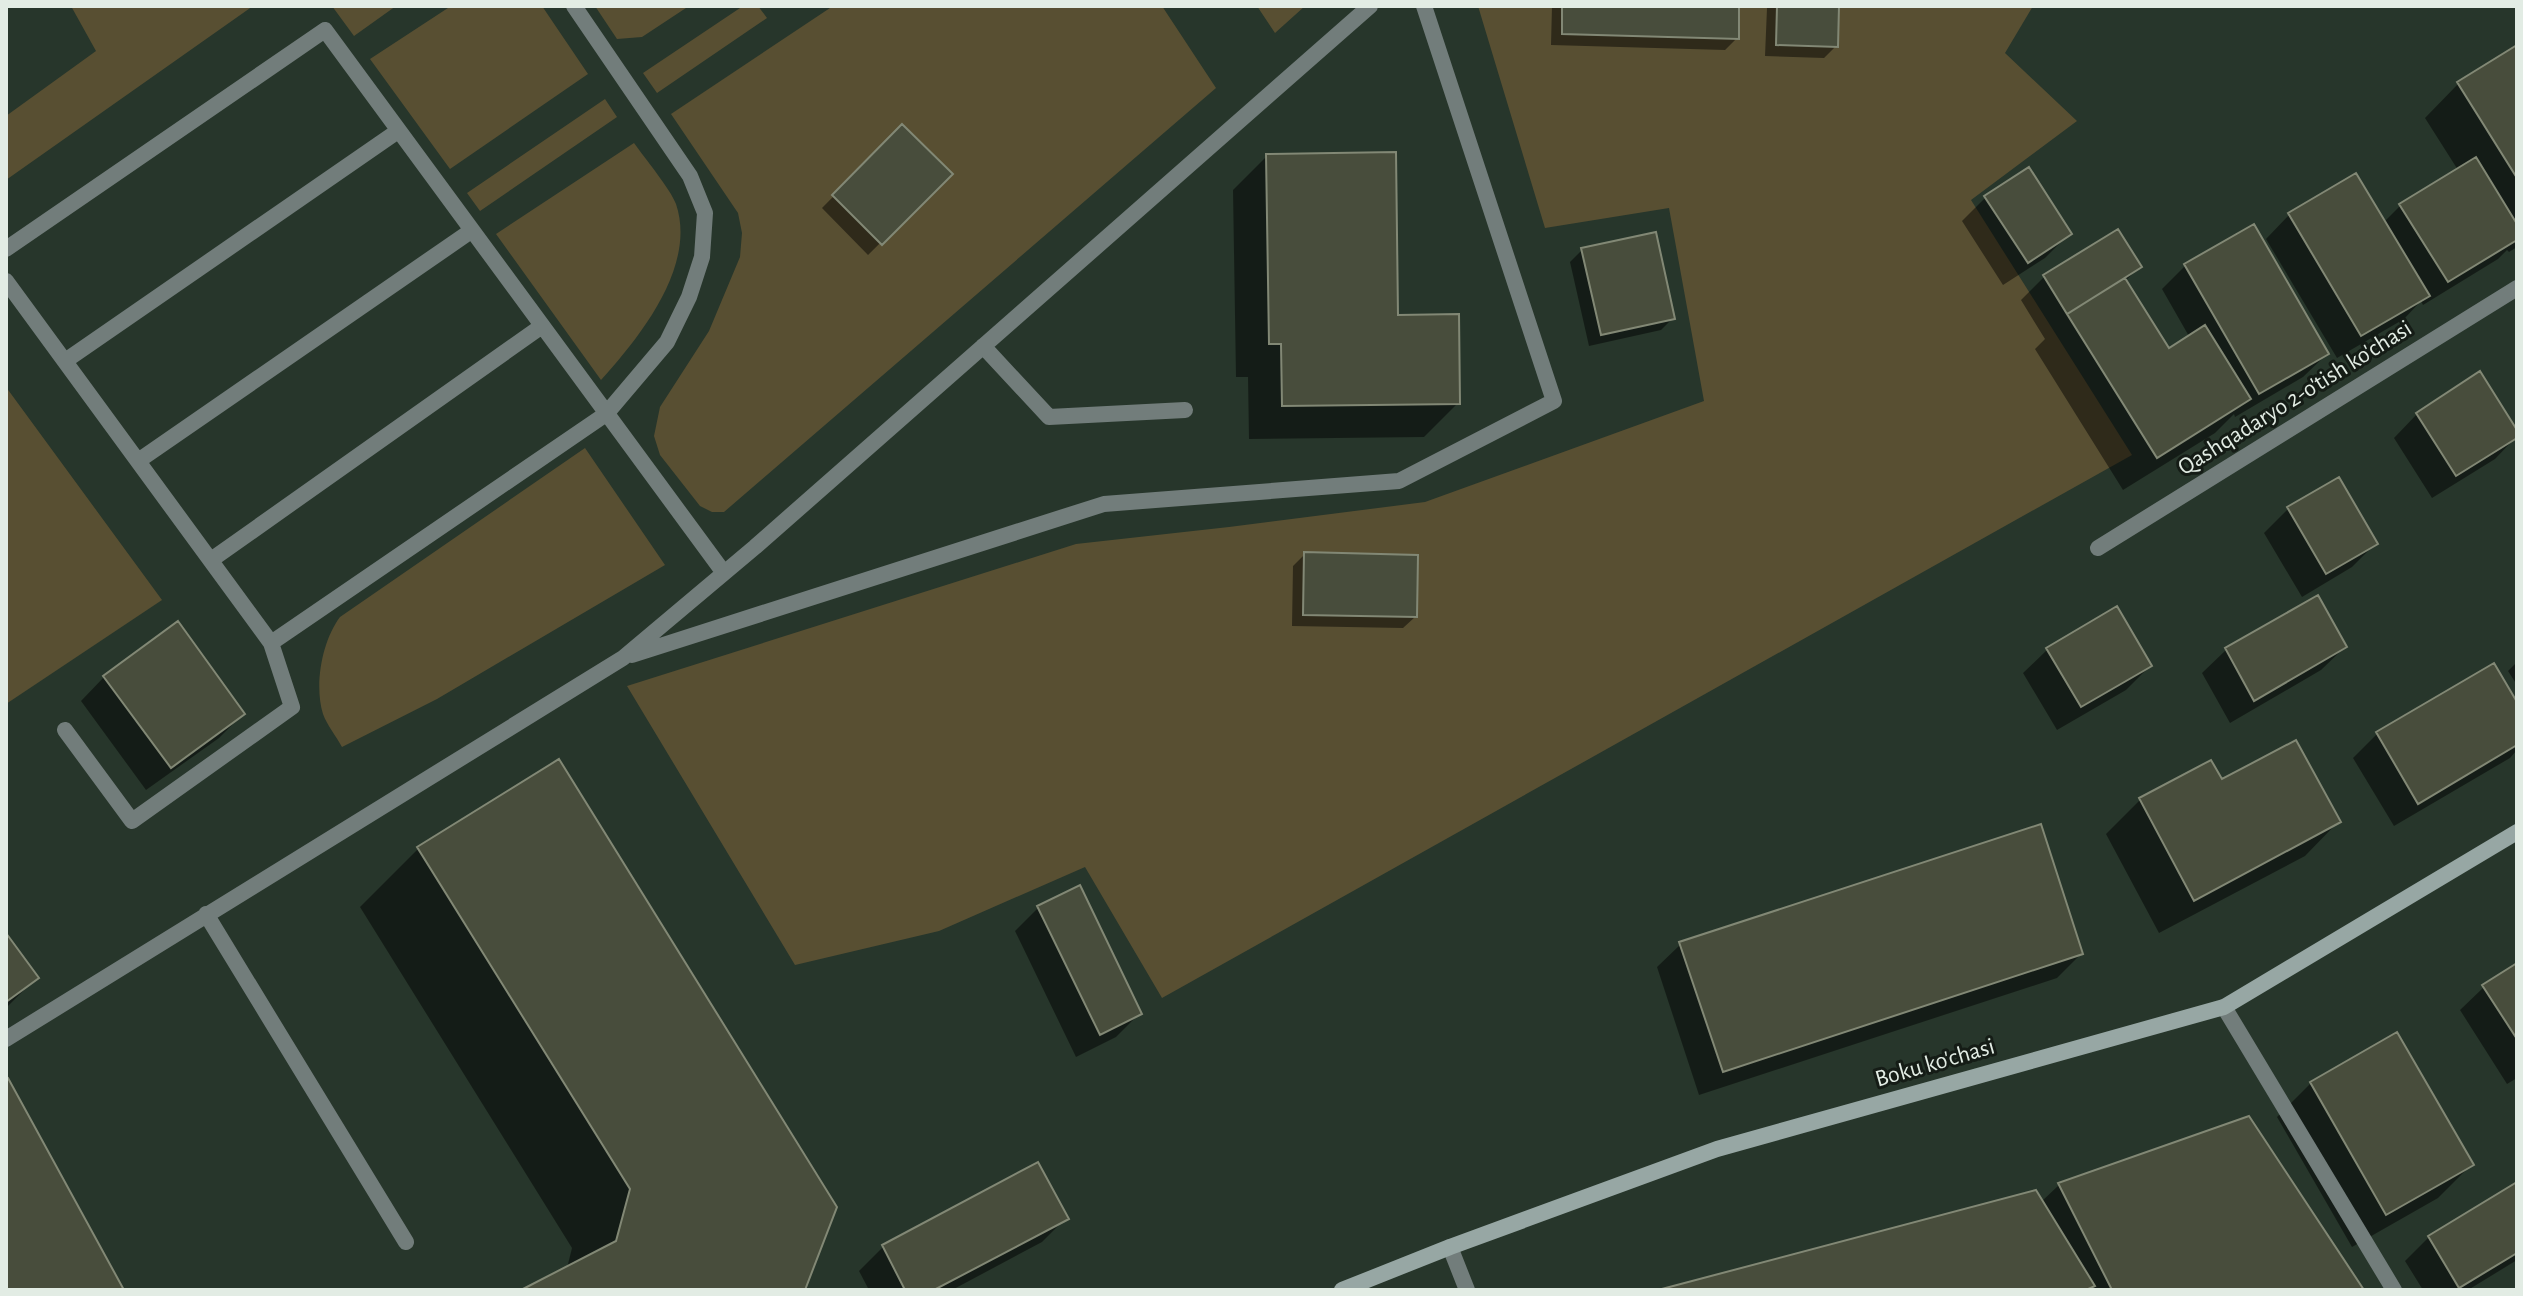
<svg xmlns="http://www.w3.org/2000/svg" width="2523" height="1296" viewBox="0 0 2523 1296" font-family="'Alegreya Sans',sans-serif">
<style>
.green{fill:#584f32}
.shadow{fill:#0007}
.building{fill:#484d3c;stroke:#828875;stroke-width:2}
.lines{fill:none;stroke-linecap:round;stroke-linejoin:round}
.lane{stroke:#727d7b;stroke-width:16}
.secondary{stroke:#97a7a4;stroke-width:16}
.labels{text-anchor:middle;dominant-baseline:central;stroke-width:6;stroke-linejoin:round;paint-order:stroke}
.street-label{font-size:24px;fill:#e2ece4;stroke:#151c16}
</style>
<rect width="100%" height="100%" fill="#27362b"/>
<path class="green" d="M 71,6 L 253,6 L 6,180 L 6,116 L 96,51 Z
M 332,6 L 396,6 L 354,36 Z
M 451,6 L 542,6 L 588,74 L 450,169 L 370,59 Z
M 595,6 L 689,6 L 642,37 L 617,39 Z
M 743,6 L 758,6 L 767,18 L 657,93 L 643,73 Z
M 833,6 L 1162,6 L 1216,88 L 724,512 L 712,512 L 700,506 L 660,455 L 654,436 L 660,407 L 709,331 L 740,257 L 742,233 L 738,213 L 671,114 Z
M 1257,6 L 1305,6 L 1275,33 Z
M 1478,6 L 2033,6 L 2005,53 L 2077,121 L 1971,200 L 2132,455 L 1162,998 L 1085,867 L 939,931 L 795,965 L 627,686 L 1076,544 L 1229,527 L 1425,502 L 1704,401 L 1669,208 L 1545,228 Z
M 605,99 L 617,117 L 480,211 L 467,193 Z
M 634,143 C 644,157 671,190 676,204 C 697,266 640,337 601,380 L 496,234 Z
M 6,387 L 162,600 L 6,704 Z
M 585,448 L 665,565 L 437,699 L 342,747 C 336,736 327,725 323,714 C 314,685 322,641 340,617 Z"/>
<path class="shadow" d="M 1552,6 L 1737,6 L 1737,38 L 1725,50 L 1551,45 Z
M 1769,6 L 1837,6 L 1836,46 L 1824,58 L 1765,56 L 1767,8 Z
M 2517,48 L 2517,247 L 2509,252 L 2507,250 L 2498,259 L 2423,305 L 2421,301 L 2404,319 L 2337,358 L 2266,239 L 2289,215 L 2383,223 L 2401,205 L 2458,170 L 2425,118 L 2458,84 Z
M 902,127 L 950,174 L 868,255 L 822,208 Z
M 1267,156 L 1458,403 L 1424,437 L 1249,439 L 1248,377 L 1236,377 L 1233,190 Z
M 1985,198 L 2069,234 L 2045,258 L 2003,285 L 1962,221 Z
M 1582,250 L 1673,318 L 1661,330 L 1589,346 L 1570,262 Z
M 2185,266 L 2327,354 L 2303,377 L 2235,417 L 2234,414 L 2215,433 L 2123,490 L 2035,349 L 2045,339 L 2021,300 L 2045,276 L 2140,267 L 2125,281 L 2168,351 L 2190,338 L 2162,289 Z
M 2417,414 L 2517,433 L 2517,436 L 2495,459 L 2432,498 L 2394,438 Z
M 2338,479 L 2376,543 L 2352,567 L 2302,597 L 2264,533 L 2288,509 Z
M 1305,554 L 1415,617 L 1403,628 L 1292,626 L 1293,566 Z
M 2317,598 L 2345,647 L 2321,670 L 2230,723 L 2202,673 L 2226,650 Z
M 2116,609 L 2150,666 L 2126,690 L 2057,730 L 2023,673 L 2047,650 Z
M 2517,662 L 2517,685 L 2508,671 Z
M 2493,666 L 2517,706 L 2517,750 L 2510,758 L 2394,826 L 2353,758 L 2377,734 Z
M 104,677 L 243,714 L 219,738 L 146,790 L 81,701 Z
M 2210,763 L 2221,782 L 2338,822 L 2305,856 L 2159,933 L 2106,834 L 2140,800 Z
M 418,849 L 803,1290 L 525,1290 L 567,1268 L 572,1248 L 360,907 Z
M 1039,907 L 1140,1013 L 1116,1037 L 1076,1057 L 1015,931 Z
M 6,936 L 36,978 L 6,1008 Z
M 1681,944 L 2081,954 L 2057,978 L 1699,1095 L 1657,967 Z
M 2517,965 L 2517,1078 L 2507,1084 L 2460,1010 L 2484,987 Z
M 2311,1083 L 2471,1165 L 2438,1198 L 2352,1247 L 2277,1117 Z
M 2248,1119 L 2362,1290 L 1666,1290 L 2041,1202 L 2059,1185 Z
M 1037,1165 L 1066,1218 L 1042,1242 L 952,1290 L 869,1290 L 859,1271 L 883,1247 Z
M 2517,1184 L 2517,1260 L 2468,1290 L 2423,1290 L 2405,1261 L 2429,1237 Z"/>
<path class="building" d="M 1562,6 L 1739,6 L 1739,39 L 1562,34 Z
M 1777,6 L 1839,6 L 1838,47 L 1776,45 Z
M 2517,45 L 2517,178 L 2457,82 Z
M 902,124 L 953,174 L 882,245 L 832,195 Z
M 1396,152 L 1398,315 L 1459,314 L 1460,404 L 1282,406 L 1281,344 L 1269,344 L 1266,154 Z
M 2476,157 L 2517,224 L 2517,240 L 2448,282 L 2399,204 Z
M 2029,167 L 2072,234 L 2028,263 L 1984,196 Z
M 2356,173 L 2430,296 L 2361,336 L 2288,213 Z
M 2254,224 L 2329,354 L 2259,394 L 2184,264 Z
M 2118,229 L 2142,267 L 2067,314 L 2043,275 Z
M 1656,232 L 1675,319 L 1601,335 L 1581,248 Z
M 2125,278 L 2169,348 L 2205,325 L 2251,399 L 2157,458 L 2067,314 Z
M 2480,371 L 2517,430 L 2517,438 L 2456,476 L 2416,413 Z
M 2339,477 L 2378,544 L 2326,574 L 2287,507 Z
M 1304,552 L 1418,555 L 1417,617 L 1303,615 Z
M 2318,595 L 2347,647 L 2254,701 L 2225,648 Z
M 2117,606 L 2152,666 L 2081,707 L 2046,648 Z
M 178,621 L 245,714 L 171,768 L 103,676 Z
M 2494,663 L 2517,702 L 2517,745 L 2418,804 L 2376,732 Z
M 2296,740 L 2341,822 L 2194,901 L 2139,798 L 2211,760 L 2222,779 Z
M 559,759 L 837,1207 L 805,1290 L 521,1290 L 616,1241 L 630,1189 L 417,847 Z
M 2041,824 L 2083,954 L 1723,1072 L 1679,942 Z
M 1080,885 L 1142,1014 L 1100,1035 L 1037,906 Z
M 6,933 L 39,978 L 6,1002 Z
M 2517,963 L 2517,1039 L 2482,985 Z
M 2397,1032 L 2474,1165 L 2386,1215 L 2310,1082 Z
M 8,1078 L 124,1290 L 6,1290 L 6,1079 Z
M 2249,1116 L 2364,1290 L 2112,1290 L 2058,1183 Z
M 1038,1162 L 1069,1219 L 934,1290 L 905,1290 L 882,1245 Z
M 2517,1182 L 2517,1253 L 2459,1288 L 2428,1236 Z
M 2036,1190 L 2095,1286 L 2086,1290 L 1658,1290 Z"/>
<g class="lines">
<path class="lane" d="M 6,249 L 325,30 L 724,573
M 6,281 L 271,643 L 606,414 L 667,342 L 689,297 L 702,257 L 705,213 L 690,176 L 574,6
M 983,346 L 1049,417 L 1185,410
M 65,361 L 398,131
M 138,461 L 471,231
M 2098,548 L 2517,288
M 211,560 L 542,326
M 632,655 L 1104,504 L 1399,481 L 1554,401 L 1424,6
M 65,730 L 132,821 L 292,707 L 271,643
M 206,914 L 406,1242
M 2224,1007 L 2394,1290
M 6,1039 L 623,658 L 755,547 L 1370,6
M 1450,1247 L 1467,1290"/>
<path class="secondary" d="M 1342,1290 L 1450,1247 L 1717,1149 L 2224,1007 L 2517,832"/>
</g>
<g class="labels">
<g class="street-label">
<text transform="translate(2295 398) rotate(-32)">Qashqadaryo 2-o'tish ko'chasi</text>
<text transform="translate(1935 1063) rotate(-16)">Boku ko'chasi</text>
</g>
</g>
<rect width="2523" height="1296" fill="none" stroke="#e2ece4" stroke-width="16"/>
</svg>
